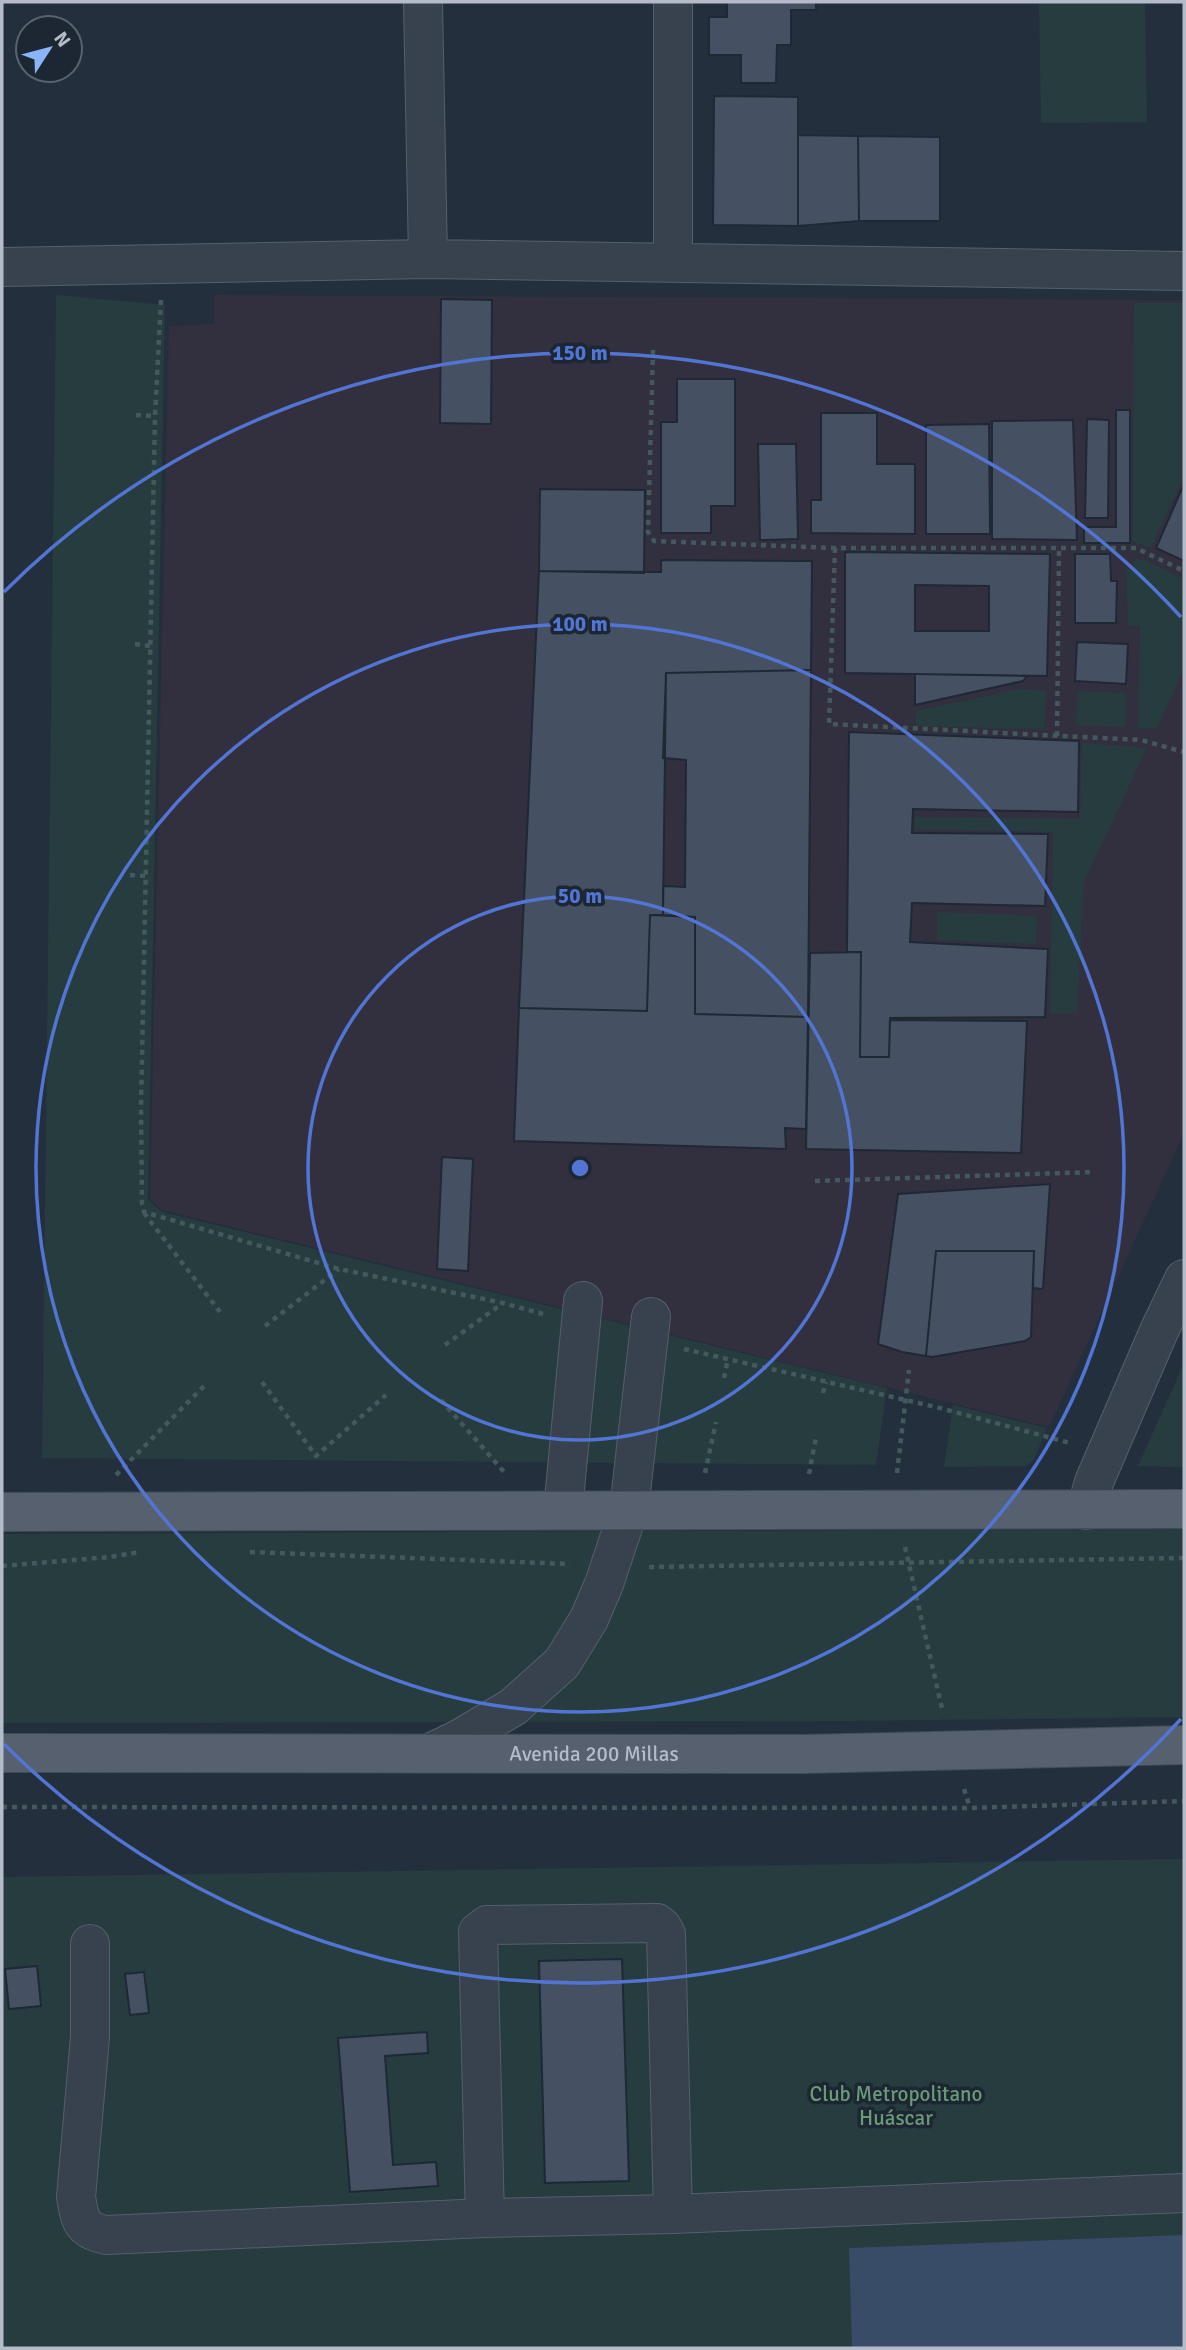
<svg xmlns="http://www.w3.org/2000/svg" width="1186" height="2350" viewBox="0 0 1186 2350" font-family="Signika,sans-serif">
<style>
.medical{fill:#32303f}
.green{fill:#263c3f}
.water{fill:#394c67}
.building{fill:#455162;stroke:#1f2835;stroke-width:2;fill-rule:evenodd}
.lines{fill:none;stroke-linecap:round;stroke-linejoin:round}
.minor-casing{stroke:#565f6c;stroke-width:40}
.major-casing{stroke:#414a57;stroke-width:40}
.path{stroke:#44595c;stroke-width:4.5;stroke-dasharray:5 5;stroke-linecap:butt}
.minor{stroke:#38414e;stroke-width:38}
.major{stroke:#56606e;stroke-width:38}
.ring{fill:none;stroke:#5274d3;stroke-width:3.5}
.labels{text-anchor:middle;dominant-baseline:central;stroke-width:7;stroke-linejoin:round;paint-order:stroke}
.street-label{font-size:21px;fill:#b4bcc9;stroke:#1d2633}
.park-label{font-size:21px;fill:#6b9a76;stroke:#1d2633}
.centre{fill:#5274d3;stroke:#1d2633;stroke-width:3.5}
.ring-label{font-size:21px;text-anchor:middle;font-weight:bold;fill:#5274d3;stroke:#1d2633;stroke-width:7;stroke-linejoin:round;paint-order:stroke}
</style>
<rect width="100%" height="100%" fill="#242f3e"/>
<path class="medical" d="M 214,295 L 1184,300 L 1184,1133 L 1049,1427 L 162,1210 L 150,1198 L 169,326 L 214,324 Z"/>
<path class="green" d="M 1039,2 L 1145,2 L 1147,122 L 1041,123 Z
M 56,295 L 165,305 L 148,1200 L 162,1212 L 887,1388 L 876,1465 L 42,1458 Z
M 1134,303 L 1184,303 L 1184,475 L 1151,548 L 1133,542 Z
M 1134,559 L 1144,560 L 1184,579 L 1184,669 L 1157,729 L 1138,728 L 1140,626 L 1128,625 L 1126,569 L 1134,568 Z
M 1020,689 L 1046,691 L 1044,729 L 916,726 L 916,711 Z
M 1078,691 L 1126,693 L 1125,727 L 1076,725 Z
M 1082,743 L 1147,748 L 1084,882 L 1077,1013 L 1050,1013 L 1053,832 L 915,829 L 915,817 L 1080,819 Z
M 937,912 L 1037,916 L 1036,944 L 937,940 Z
M 1184,1363 L 1184,1467 L 1138,1466 Z
M 953,1405 L 1047,1428 L 1034,1460 L 1025,1466 L 944,1467 Z
M 1184,1529 L 1184,1717 L 848,1721 L 2,1723 L 2,1534 Z
M 1184,1859 L 1184,2348 L 2,2348 L 2,1877 Z"/>
<path class="water" d="M 1184,2235 L 1184,2348 L 852,2348 L 849,2248 Z"/>
<path class="building" d="M 727,2 L 816,2 L 816,10 L 791,10 L 791,45 L 777,45 L 776,83 L 741,83 L 741,55 L 709,55 L 709,17 L 727,17 Z
M 714,96 L 798,97 L 798,226 L 713,225 Z
M 798,135 L 858,136 L 859,221 L 798,226 Z
M 858,136 L 940,137 L 940,221 L 859,221 Z
M 441,299 L 492,300 L 491,424 L 440,423 Z
M 677,379 L 735,379 L 735,506 L 711,506 L 711,533 L 661,533 L 661,422 L 677,422 Z
M 1116,410 L 1130,410 L 1130,543 L 1084,543 L 1084,527 L 1116,527 Z
M 821,413 L 877,413 L 877,464 L 915,464 L 915,534 L 811,533 L 811,500 L 821,500 Z
M 1087,419 L 1109,420 L 1108,518 L 1085,518 Z
M 1073,420 L 1077,540 L 992,539 L 992,421 Z
M 989,424 L 990,534 L 926,534 L 926,425 Z
M 758,444 L 796,444 L 798,539 L 760,540 Z
M 1184,484 L 1184,561 L 1156,548 Z
M 540,489 L 645,490 L 644,573 L 539,571 Z
M 845,552 L 1050,554 L 1047,676 L 845,673 ZM 915,585 L 989,586 L 989,631 L 915,631 Z
M 1075,554 L 1110,554 L 1111,581 L 1117,581 L 1116,623 L 1075,623 Z
M 661,560 L 812,561 L 811,670 L 666,673 L 663,915 L 650,915 L 647,1011 L 519,1008 L 539,571 L 661,572 Z
M 1077,642 L 1128,644 L 1126,684 L 1075,681 Z
M 811,670 L 808,1017 L 695,1014 L 695,917 L 663,915 L 663,886 L 685,887 L 686,760 L 663,758 L 666,673 Z
M 915,674 L 1027,676 L 1023,681 L 915,705 Z
M 849,732 L 1079,741 L 1078,812 L 913,809 L 912,833 L 1048,834 L 1045,906 L 912,903 L 910,942 L 1048,949 L 1045,1017 L 890,1018 L 889,1057 L 860,1057 L 861,952 L 847,952 Z
M 650,915 L 695,917 L 695,1014 L 808,1017 L 806,1129 L 785,1128 L 786,1149 L 514,1141 L 519,1008 L 647,1011 Z
M 861,952 L 860,1057 L 889,1057 L 890,1020 L 1027,1021 L 1021,1153 L 806,1149 L 810,953 Z
M 442,1157 L 473,1159 L 468,1271 L 437,1269 Z
M 1050,1184 L 1043,1289 L 1033,1288 L 1034,1251 L 936,1251 L 926,1356 L 902,1352 L 878,1344 L 898,1194 Z
M 936,1251 L 1034,1251 L 1031,1337 L 1025,1341 L 932,1357 L 926,1356 Z
M 622,1959 L 629,2181 L 545,2183 L 539,1961 Z
M 37,1966 L 41,2006 L 9,2009 L 5,1969 Z
M 144,1972 L 149,2013 L 130,2015 L 125,1974 Z
M 427,2032 L 428,2053 L 385,2056 L 393,2165 L 436,2162 L 438,2186 L 350,2192 L 338,2038 Z"/>
<g class="lines">
<defs>
<path id="minor" d="M 423,2 L 428,259
M 673,2 L 673,263
M 2,267 L 428,259 L 1184,271
M 563,1510 L 583,1301
M 1086,1510 L 1094,1482 L 1159,1331 L 1184,1279
M 432,1752 L 461,1738 L 513,1707 L 562,1663 L 589,1619 L 604,1584 L 629,1509 L 651,1317
M 90,1944 L 90,2037 L 76,2197 C 80,2220 81,2230 106,2235 L 485,2218 L 673,2214 L 1184,2193
M 485,2218 L 478,1932 L 487,1925 L 657,1923 L 662,1927 L 666,1934 L 673,2214"/>
<g id="major">
<path d="M 2,1512 L 1184,1509"/>
<path id="s1" d="M 2,1753 L 804,1754 L 1184,1745"/>
</g>
</defs>
<use href="#minor" class="minor-casing"/>
<use href="#major" class="major-casing"/>
<path class="path" d="M 161,300 L 155,416 L 141,1108 L 142,1204 L 144,1212 L 339,1269 L 503,1303 L 543,1314
M 653,350 L 648,532 L 654,541 L 835,548 L 1136,548 L 1184,571
M 136,415 L 155,416
M 835,548 L 829,724 L 1141,740 L 1184,752
M 135,644 L 150,646
M 1057,736 L 1059,547
M 130,875 L 146,876
M 815,1181 L 1095,1172
M 144,1213 L 220,1312
M 265,1326 L 339,1269
M 445,1345 L 503,1303
M 684,1349 L 936,1407 L 1070,1443
M 724,1378 L 728,1359
M 262,1382 L 316,1456 L 386,1395
M 823,1393 L 826,1382
M 441,1400 L 505,1473
M 705,1473 L 716,1422
M 897,1473 L 909,1370
M 809,1474 L 816,1437
M 116,1475 L 204,1386
M 905,1547 L 943,1713
M 250,1552 L 570,1564
M 2,1566 L 110,1557 L 140,1552
M 649,1567 L 1184,1558
M 964,1789 L 970,1808
M 2,1807 L 970,1808 L 1184,1801"/>
<use href="#minor" class="minor"/>
<use href="#major" class="major"/>
</g>
<g class="ring">
<circle cx="580" cy="1168" r="272"/>
<circle cx="580" cy="1168" r="544"/>
<path d="M1181 1719A815 815 0 0 1 4 1744M4 592A815 815 0 0 1 1181 617"/>
</g>
<g class="labels">
<g class="street-label">
<text stroke="none"><textPath href="#s1" startOffset="592">Avenida 200 Millas</textPath></text>
</g>
<g class="park-label">
<text x="896" y="2094">Club Metropolitano<tspan x="896" dy="24">Huáscar</tspan></text>
</g>
</g>
<circle cx="580" cy="1168" r="10" class="centre"/>
<g class="ring-label">
<text x="580" y="360">150 m</text>
<text x="580" y="631">100 m</text>
<text x="580" y="903">50 m</text>
</g>
<rect width="1186" height="2350" fill="none" stroke="#b4bcc9" stroke-width="7"/>
<g transform="translate(49 49) rotate(54)"><circle r="33" fill="#1d2633" stroke="#59626f" stroke-width="2"/>
<path d="M0-5L12 26L0 18L-12 26Z" fill="#8ab4f8"/>
<text y="-10" font-size="19" font-weight="bold" text-anchor="middle" fill="#b4bcc9">N</text>
</g>
</svg>
